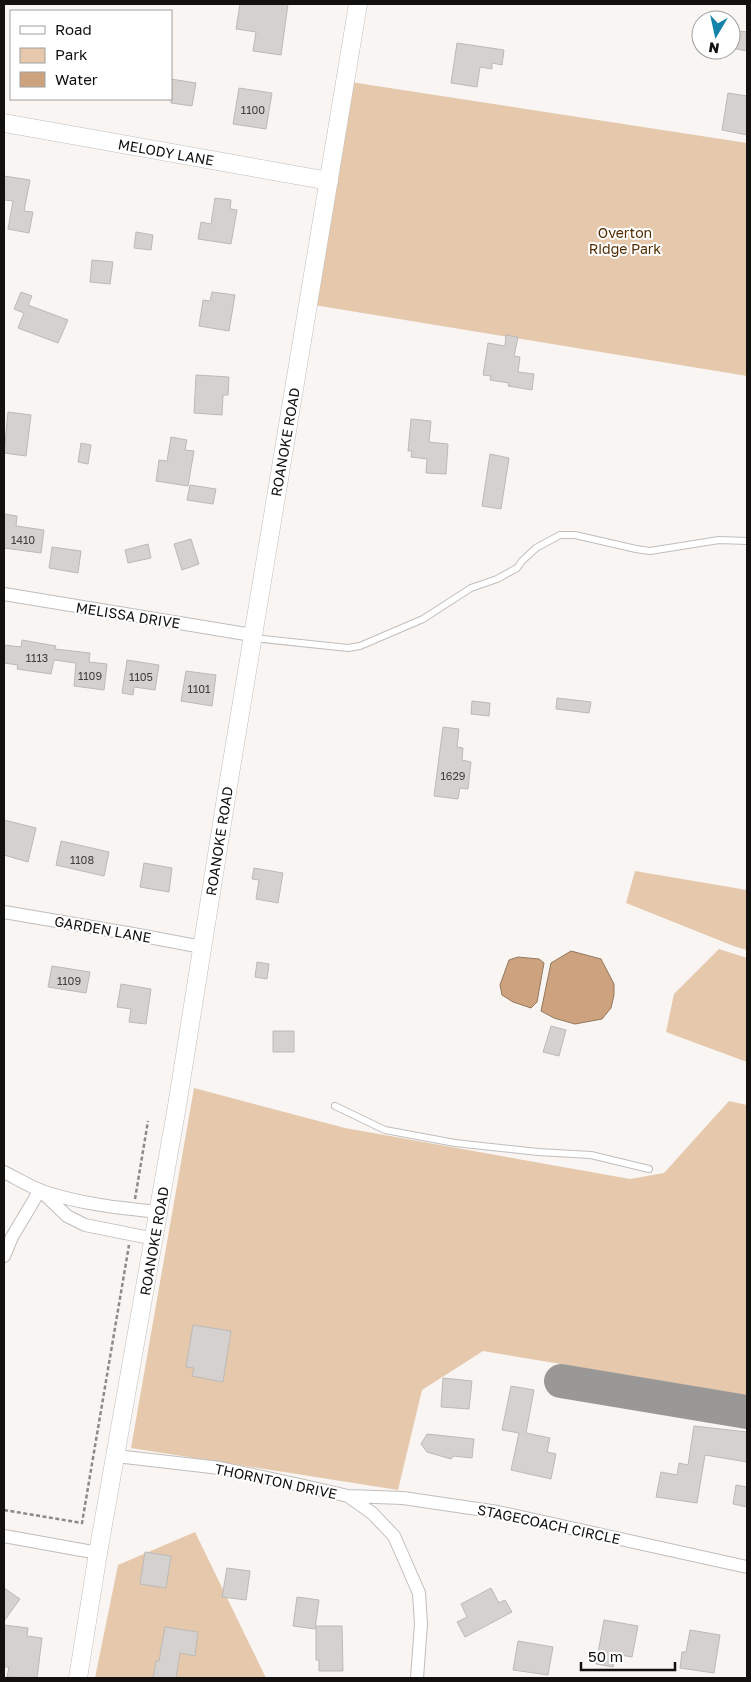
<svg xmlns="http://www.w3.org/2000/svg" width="751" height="1682" viewBox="0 0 751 1682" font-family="'Golos Text',sans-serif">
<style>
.green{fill:#e6c8ad}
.water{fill:#cca37e;stroke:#94775d}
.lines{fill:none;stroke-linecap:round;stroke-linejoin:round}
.taxiway{stroke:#9a9896;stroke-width:34}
.building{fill:#d4d1cf;stroke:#bcbab7}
.lane-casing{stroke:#c1bebc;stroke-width:8}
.street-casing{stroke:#c1bebc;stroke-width:14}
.secondary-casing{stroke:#c1bebc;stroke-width:19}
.path{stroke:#8c8a88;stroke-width:2.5;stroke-dasharray:4 2.5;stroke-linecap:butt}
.lane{stroke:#fff;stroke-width:6}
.street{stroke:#fff;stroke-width:12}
.secondary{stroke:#fff;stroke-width:18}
.labels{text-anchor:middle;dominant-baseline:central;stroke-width:4;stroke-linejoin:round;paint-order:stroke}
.number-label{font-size:11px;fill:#424140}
.street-label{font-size:14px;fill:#121110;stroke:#fff}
.park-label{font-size:14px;fill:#532c00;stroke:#fff}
</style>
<rect width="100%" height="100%" fill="#f8f5f3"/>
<path class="green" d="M 344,81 L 747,143 L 747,376 L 308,304 Z
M 635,871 L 747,890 L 747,950 L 736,947 L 626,903 Z
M 719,949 L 747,958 L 747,1062 L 666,1032 L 674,994 Z
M 194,1088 L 345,1128 L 630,1179 L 664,1173 L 729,1101 L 747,1105 L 747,1395 L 483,1351 L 422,1390 L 398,1490 L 131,1448 Z
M 195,1532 L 266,1678 L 95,1678 L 118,1565 Z"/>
<path class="water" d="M 571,951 L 601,959 L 614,984 L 614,995 L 611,1008 L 602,1019 L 575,1024 L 554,1018 L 541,1011 L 551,963 Z
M 518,957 L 539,959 L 544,963 L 537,1002 L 531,1008 L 513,1002 L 502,995 L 500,985 L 509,960 Z"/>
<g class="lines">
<path class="taxiway" d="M 561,1381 L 747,1412"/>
</g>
<path class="building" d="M 240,4 L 288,4 L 281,55 L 253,51 L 256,32 L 236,29 Z
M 732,30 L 747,32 L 747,51 L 731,48 Z
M 457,43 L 504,50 L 502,65 L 492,63 L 492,69 L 480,67 L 477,87 L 451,83 Z
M 171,79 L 196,83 L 192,106 L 171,103 Z
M 239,88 L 272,93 L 266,129 L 233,124 Z
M 728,93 L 747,96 L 747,135 L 722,130 Z
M 4,176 L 30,180 L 24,211 L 33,212 L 29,233 L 8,229 L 13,201 L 4,200 Z
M 215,198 L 231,200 L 230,209 L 237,210 L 231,244 L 198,239 L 201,222 L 211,224 Z
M 136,232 L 153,235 L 151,250 L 134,248 Z
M 92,260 L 113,262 L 110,284 L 90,282 Z
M 21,292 L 32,296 L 28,305 L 68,320 L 58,343 L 18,328 L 24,313 L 14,309 Z
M 212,292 L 235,295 L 229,331 L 199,326 L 203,300 L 210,301 Z
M 506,335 L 518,337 L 514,356 L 520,357 L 518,372 L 534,374 L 532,390 L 508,386 L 509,383 L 490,380 L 491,376 L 483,375 L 488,343 L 505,346 Z
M 196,375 L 229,377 L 228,395 L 223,395 L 222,415 L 194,413 Z
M 8,412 L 31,415 L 26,456 L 4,453 Z
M 411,419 L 431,421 L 429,442 L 448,444 L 446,474 L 426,473 L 427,459 L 411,457 L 412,451 L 408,451 Z
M 171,437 L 187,440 L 185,450 L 194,451 L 188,486 L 156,481 L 159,460 L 167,461 Z
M 81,443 L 91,445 L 88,464 L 78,462 Z
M 490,454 L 509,458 L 501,509 L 482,506 Z
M 190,485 L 216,489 L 213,504 L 187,500 Z
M 4,514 L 17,516 L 16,526 L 44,530 L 41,553 L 4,548 Z
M 191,539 L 199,564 L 182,570 L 174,544 Z
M 148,544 L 151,558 L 128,563 L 125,550 Z
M 52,547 L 81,551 L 78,573 L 49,568 Z
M 22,640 L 56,646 L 55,649 L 90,653 L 89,662 L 107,664 L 104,690 L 74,686 L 76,663 L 54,660 L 51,674 L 17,669 L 18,665 L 4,663 L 4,645 L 21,647 Z
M 127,660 L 159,665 L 155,690 L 134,687 L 133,695 L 122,693 Z
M 186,671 L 216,675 L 212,706 L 181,701 Z
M 557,698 L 591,702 L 589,713 L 556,709 Z
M 472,701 L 490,703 L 489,716 L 471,714 Z
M 443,727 L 459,729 L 457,747 L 463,748 L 462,760 L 471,762 L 468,789 L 460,788 L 458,799 L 434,796 Z
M 4,820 L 36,828 L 28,862 L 4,855 Z
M 61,841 L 109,852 L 104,876 L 56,865 Z
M 144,863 L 172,868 L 169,892 L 140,887 Z
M 254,868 L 283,873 L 278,903 L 256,899 L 259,880 L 252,879 Z
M 257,962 L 269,964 L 267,979 L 255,977 Z
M 52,966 L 90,972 L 86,993 L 48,987 Z
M 121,984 L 151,989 L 146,1024 L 129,1022 L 131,1009 L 117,1007 Z
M 551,1026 L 566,1030 L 559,1056 L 543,1052 Z
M 273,1031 L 294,1031 L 294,1052 L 273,1052 Z
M 193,1325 L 231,1331 L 223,1382 L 192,1376 L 194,1368 L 186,1367 Z
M 443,1378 L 472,1381 L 469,1409 L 441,1407 Z
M 511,1386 L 534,1390 L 526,1433 L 550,1438 L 547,1452 L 556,1454 L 551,1479 L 511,1470 L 519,1433 L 502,1430 Z
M 694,1426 L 747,1432 L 747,1462 L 705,1455 L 697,1503 L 656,1497 L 661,1472 L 677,1475 L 679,1463 L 688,1465 Z
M 427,1434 L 474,1439 L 472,1458 L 454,1456 L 451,1459 L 427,1452 L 421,1444 Z
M 736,1485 L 747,1487 L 747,1507 L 733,1504 Z
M 145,1552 L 171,1556 L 166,1588 L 140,1584 Z
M 227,1568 L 250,1571 L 246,1600 L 222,1597 Z
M 4,1588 L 20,1599 L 4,1621 Z
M 491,1588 L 499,1603 L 505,1600 L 512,1612 L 465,1637 L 457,1622 L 467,1617 L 461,1604 Z
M 297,1597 L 319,1600 L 315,1629 L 293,1626 Z
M 604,1620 L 638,1626 L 632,1657 L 615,1654 L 613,1667 L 596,1664 Z
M 4,1625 L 28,1628 L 27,1636 L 42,1638 L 37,1678 L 7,1677 L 9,1667 L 4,1667 Z
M 316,1626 L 342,1626 L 343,1671 L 319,1671 L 319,1660 L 316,1660 Z
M 165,1627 L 198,1632 L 195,1656 L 180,1653 L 176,1678 L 153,1678 L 156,1661 L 159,1661 Z
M 690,1630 L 720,1635 L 714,1673 L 680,1668 L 682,1652 L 686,1652 Z
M 518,1641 L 553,1647 L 548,1675 L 513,1670 Z"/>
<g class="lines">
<defs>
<path id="lane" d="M 253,638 L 348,648 L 360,646 L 423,619 L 471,588 L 497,579 L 517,568 L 522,561 L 536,548 L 560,535 L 575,535 L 636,549 L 650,551 L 719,540 L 747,541
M 335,1106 L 385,1130 L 455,1143 L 538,1152 L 591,1155 L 649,1169"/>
<path id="street" d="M 4,594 L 252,635
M 4,912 L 133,934 L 202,947
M 4,1172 C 16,1178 29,1186 42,1191 C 80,1204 119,1208 159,1212
M 42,1192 L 67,1216 L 85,1225 L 155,1239
M 4,1256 L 12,1237 L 40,1190
M 116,1456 L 220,1468 L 300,1485 L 348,1496 L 372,1513 L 394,1536 L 419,1593 L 421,1624 L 417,1678
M 348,1496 L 403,1498 L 498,1512 L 747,1567
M 4,1536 L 98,1553"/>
<path id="secondary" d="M 4,123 L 329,181
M 78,1678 L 98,1553 L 177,1106 L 227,792 L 358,4"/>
</defs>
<use href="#lane" class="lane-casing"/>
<use href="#street" class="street-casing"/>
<use href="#secondary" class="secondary-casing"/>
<path class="path" d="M 135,1199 L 148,1121
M 4,1510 L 82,1523 L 129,1245"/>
<use href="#lane" class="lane"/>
<use href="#street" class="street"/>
<use href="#secondary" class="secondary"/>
</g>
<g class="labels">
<g class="number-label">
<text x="253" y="109">1100</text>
<text x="23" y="539">1410</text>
<text x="37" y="657">1113</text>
<text x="90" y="675">1109</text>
<text x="141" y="676">1105</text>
<text x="199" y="688">1101</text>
<text x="453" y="775">1629</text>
<text x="82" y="859">1108</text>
<text x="69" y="980">1109</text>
</g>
<g class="street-label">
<text transform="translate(166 152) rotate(10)">MELODY LANE</text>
<text transform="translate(285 442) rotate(-80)">ROANOKE ROAD</text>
<text transform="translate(128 615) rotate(9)">MELISSA DRIVE</text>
<text transform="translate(219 841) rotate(-81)">ROANOKE ROAD</text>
<text transform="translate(103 929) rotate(10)">GARDEN LANE</text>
<text transform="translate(154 1241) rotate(-80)">ROANOKE ROAD</text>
<text transform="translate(276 1481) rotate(12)">THORNTON DRIVE</text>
<text transform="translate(549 1524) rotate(12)">STAGECOACH CIRCLE</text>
</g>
<g class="park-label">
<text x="625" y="232">Overton<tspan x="625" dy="16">Ridge Park</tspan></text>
</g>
</g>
<rect width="751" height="1682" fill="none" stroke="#121110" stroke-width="10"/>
<rect x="10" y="10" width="162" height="90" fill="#ffffff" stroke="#a0a09f"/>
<rect x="20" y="26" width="25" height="8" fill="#ffffff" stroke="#a0a09f"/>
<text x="55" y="35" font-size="15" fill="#121110">Road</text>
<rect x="20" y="48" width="25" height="15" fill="#e6c8ad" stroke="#a0a09f"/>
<text x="55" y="60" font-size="15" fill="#121110">Park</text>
<rect x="20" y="72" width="25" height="15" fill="#cca37e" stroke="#a0a09f"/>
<text x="55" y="85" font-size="15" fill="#121110">Water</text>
<g transform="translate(716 35) rotate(189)"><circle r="24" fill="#ffffff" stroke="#a0a09f"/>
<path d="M0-4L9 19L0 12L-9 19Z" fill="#1483aa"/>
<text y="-8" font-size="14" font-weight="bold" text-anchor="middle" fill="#121110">N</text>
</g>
<path d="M581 1662v8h94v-8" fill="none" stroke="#121110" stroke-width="2.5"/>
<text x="588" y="1662" font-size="15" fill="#121110" stroke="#ffffff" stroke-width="4" paint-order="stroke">50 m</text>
</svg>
